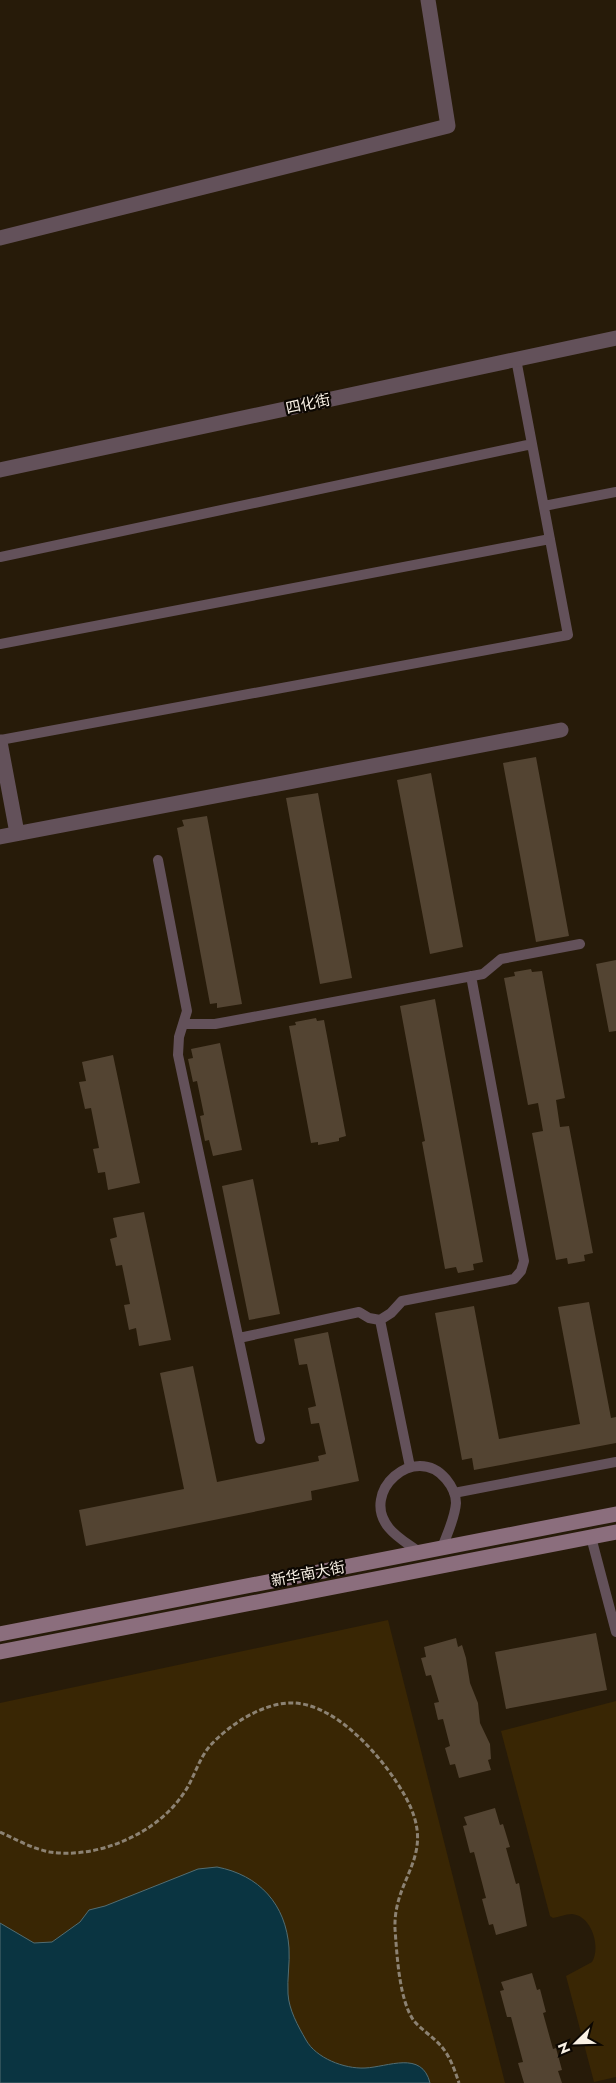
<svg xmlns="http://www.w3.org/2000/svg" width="616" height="2083" viewBox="0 0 616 2083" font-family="Jost,'Noto Sans SC',sans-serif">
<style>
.green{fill:#392604}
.water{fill:#0a3441;stroke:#526d72}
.building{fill:#534432}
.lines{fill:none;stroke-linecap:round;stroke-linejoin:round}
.path{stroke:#8c8273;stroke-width:3;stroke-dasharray:5 2.5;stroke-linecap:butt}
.lane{stroke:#63515a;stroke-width:10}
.street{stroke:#63515a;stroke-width:15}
.secondary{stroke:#8b6e7d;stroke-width:15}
.labels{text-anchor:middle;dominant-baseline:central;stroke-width:4.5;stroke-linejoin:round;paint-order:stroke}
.street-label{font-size:15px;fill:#f9f1e5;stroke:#0c0702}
</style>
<rect width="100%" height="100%" fill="#271b09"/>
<path class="green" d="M 388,1620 L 505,2083 L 0,2083 L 0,1703 Z
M 616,1701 L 616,2077 L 594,2082 L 566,1976 L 592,1962 C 601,1947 592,1916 572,1914 C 566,1914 559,1917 553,1918 L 550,1916 L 501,1731 Z"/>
<path class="water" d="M 217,1867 C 259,1875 286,1904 289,1948 C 290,1963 287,1979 288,1994 C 289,2010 298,2026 306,2040 C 316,2058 344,2069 365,2068 C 388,2067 422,2050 430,2083 L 0,2083 L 0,1923 L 34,1943 L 52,1942 L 80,1922 L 89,1910 L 105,1906 L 198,1869 Z"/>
<path class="building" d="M 536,757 L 569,936 L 536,942 L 503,763 Z
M 431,773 L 463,947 L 430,954 L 397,780 Z
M 318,793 L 352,978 L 320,984 L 286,798 Z
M 207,816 L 242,1004 L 217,1008 L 217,1003 L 210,1004 L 177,828 L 184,826 L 182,820 Z
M 616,960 L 616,1031 L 609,1032 L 596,964 Z
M 531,969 L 532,972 L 542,971 L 565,1098 L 556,1100 L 560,1127 L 569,1126 L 593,1253 L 584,1255 L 585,1261 L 568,1264 L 567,1258 L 556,1260 L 532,1133 L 543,1131 L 538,1103 L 528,1105 L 504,978 L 515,976 L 514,972 Z
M 435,999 L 483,1262 L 473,1264 L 474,1270 L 458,1273 L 456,1267 L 445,1269 L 422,1142 L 425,1141 L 400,1006 Z
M 316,1018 L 317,1021 L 324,1020 L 346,1136 L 339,1138 L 339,1141 L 318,1145 L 318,1142 L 311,1143 L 289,1026 L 296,1025 L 295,1022 Z
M 220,1043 L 242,1150 L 213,1156 L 209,1140 L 205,1141 L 200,1116 L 204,1115 L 197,1081 L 193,1082 L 188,1059 L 193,1058 L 191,1049 Z
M 113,1055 L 140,1183 L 108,1190 L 105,1172 L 98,1173 L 93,1149 L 99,1148 L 91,1108 L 85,1109 L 79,1082 L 86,1081 L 82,1062 Z
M 253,1179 L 280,1314 L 249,1320 L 222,1186 Z
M 144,1212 L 171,1340 L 139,1346 L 136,1328 L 129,1330 L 124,1305 L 130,1304 L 122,1265 L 116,1266 L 110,1239 L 117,1237 L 113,1218 Z
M 589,1302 L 611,1418 L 616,1417 L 616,1443 L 474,1470 L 472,1458 L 462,1460 L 435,1313 L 474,1306 L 499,1439 L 580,1424 L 558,1307 Z
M 328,1332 L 359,1481 L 311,1491 L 312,1500 L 86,1546 L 79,1510 L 184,1489 L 160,1373 L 193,1366 L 217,1482 L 319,1461 L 318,1456 L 326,1454 L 319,1423 L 311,1424 L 308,1408 L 316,1406 L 307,1364 L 299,1365 L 294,1339 Z
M 596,1633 L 607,1690 L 506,1709 L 495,1652 Z
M 456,1638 L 458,1647 L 462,1645 L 466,1658 L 470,1683 L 478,1703 L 480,1723 L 490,1744 L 491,1759 L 488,1760 L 491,1770 L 459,1778 L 455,1764 L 450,1765 L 445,1748 L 450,1746 L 443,1719 L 438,1720 L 434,1703 L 439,1702 L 431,1675 L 426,1676 L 421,1658 L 426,1657 L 424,1647 Z
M 495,1808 L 500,1825 L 503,1824 L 510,1847 L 506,1848 L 516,1884 L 519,1883 L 527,1926 L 496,1935 L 493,1924 L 489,1925 L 482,1899 L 486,1898 L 474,1852 L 470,1853 L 463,1826 L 467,1825 L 464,1817 Z
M 532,1973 L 537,1990 L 540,1989 L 546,2012 L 543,2013 L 553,2049 L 556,2048 L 562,2070 L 558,2071 L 562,2083 L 524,2083 L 518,2063 L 523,2062 L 511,2017 L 507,2017 L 500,1991 L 504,1990 L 501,1982 Z"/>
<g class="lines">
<path class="path" d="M 0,1832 C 15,1839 33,1849 50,1852 C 96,1859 154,1835 181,1797 C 193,1782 197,1762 209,1747 C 228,1725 265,1701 295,1703 C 339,1706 385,1760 405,1796 C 439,1857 393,1875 395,1929 C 397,1955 399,2000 414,2021 C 422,2030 433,2037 441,2046 C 450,2056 455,2071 459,2083"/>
<path class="lane" d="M 544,506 L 616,492
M 0,557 L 532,444
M 0,644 L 550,539
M 0,740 L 568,635 L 516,359
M 158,860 L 187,1011 L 179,1037 L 178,1055 L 260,1439
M 184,1024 L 215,1024 L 483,974 L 501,959 L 580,944
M 380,1320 L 410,1467
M 239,1338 L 359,1312 L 369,1318 L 380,1320 L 391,1313 L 402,1301 L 514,1279 L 521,1271 L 524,1261 L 471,976
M 454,1493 L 616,1462
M 591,1537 L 616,1632
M 419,1552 C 410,1545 397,1538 389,1528 C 359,1492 415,1442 446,1479 C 451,1485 456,1494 456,1503 C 455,1518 447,1534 442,1548"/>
<path class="street" d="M 0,238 L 448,126 L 428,0
M 0,470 L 616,338
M 0,742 L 17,833
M 0,837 L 561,730"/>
<path class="secondary" d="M 0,1634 L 616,1514
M 0,1652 L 616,1532"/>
</g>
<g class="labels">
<g class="street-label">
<text transform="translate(308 404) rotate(-12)">四化街</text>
<text transform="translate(308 1574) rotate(-11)">新华南大街</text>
</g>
</g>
<g transform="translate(576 2043) rotate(247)" stroke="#0c0702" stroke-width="4" paint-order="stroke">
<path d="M0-4L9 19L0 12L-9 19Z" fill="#f9f1e5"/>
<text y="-8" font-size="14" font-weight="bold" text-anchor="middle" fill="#f9f1e5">N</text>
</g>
</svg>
